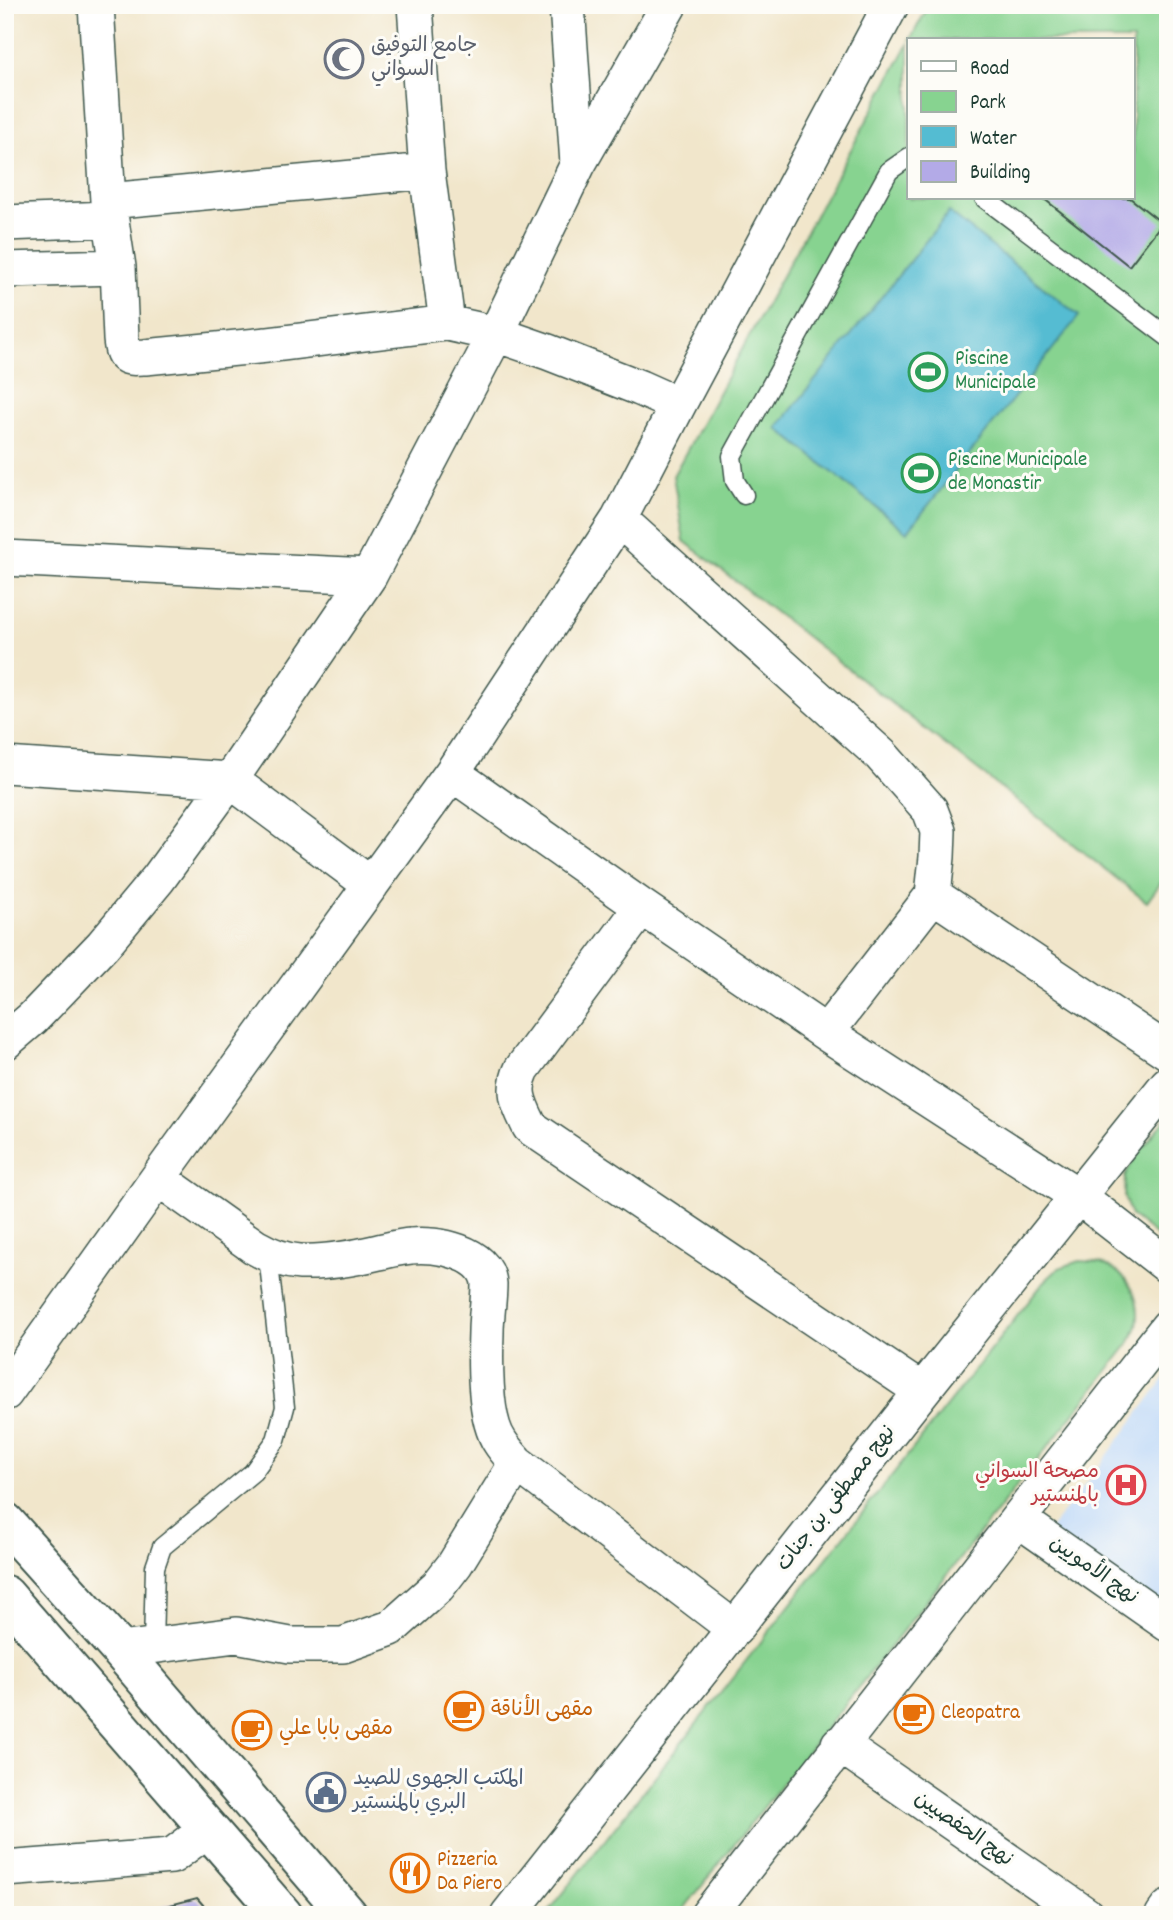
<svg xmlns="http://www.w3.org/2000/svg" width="1173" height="1920" viewBox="0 0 1173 1920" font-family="Dekko,'Playpen Sans Arabic',sans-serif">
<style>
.built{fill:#c6ddf8}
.green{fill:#87d390;stroke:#538862;stroke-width:2}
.water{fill:#54bcd2;stroke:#3a7c83;stroke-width:2}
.building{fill:#b3aae7}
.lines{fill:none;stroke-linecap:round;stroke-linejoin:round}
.service-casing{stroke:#3e564b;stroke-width:21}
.minor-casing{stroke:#3e564b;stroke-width:38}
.primary-casing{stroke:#3e564b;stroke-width:42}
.service{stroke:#fff;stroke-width:18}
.minor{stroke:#fff;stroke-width:35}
.primary{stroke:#fff;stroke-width:38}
.labels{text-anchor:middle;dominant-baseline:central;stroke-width:6;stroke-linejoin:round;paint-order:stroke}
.worship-label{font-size:21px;fill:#5b616d;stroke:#fdfcf7;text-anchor:start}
.leisure-label{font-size:21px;fill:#27864d;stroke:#fdfcf7;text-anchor:start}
.health-label{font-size:21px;fill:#be3a42;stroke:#fdfcf7;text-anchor:end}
.street-label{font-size:21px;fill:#1f3d34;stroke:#fdfcf7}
.food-label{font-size:21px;fill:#c56008;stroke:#fdfcf7;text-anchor:start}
.service-label{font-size:21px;fill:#4e5e75;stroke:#fdfcf7;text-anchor:start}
</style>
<rect width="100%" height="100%" fill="#fdfcf7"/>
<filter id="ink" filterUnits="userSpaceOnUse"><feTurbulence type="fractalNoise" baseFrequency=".0143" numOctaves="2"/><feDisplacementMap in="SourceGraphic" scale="14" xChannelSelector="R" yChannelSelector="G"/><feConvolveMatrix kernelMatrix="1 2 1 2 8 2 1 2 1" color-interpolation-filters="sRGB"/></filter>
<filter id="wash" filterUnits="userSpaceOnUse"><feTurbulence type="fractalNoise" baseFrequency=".00686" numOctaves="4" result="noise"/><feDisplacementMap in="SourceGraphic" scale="28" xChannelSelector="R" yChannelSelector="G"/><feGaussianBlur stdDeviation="1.57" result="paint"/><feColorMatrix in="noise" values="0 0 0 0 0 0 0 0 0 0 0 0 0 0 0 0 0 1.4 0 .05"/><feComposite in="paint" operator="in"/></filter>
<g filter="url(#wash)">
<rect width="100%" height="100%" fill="#f1e6cb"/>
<path class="built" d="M 1168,1374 L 1168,1611 L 1049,1530 L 1098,1468 Z"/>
<path class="green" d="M 929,5 L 1168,5 L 1168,873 L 1147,902 L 684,541 L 673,476 L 909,43 L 909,198 L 1133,198 L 1133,40 L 910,40 Z
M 1168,1117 L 1168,1241 L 1163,1241 L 1131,1216 L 1124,1197 L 1125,1176 L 1134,1158 Z
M 1079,1261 C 1086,1262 1094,1261 1101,1263 C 1127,1272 1142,1298 1137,1325 C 1136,1332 1131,1339 1128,1345 L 679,1915 L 546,1915 L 1044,1282 L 1059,1268 Z"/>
<path class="water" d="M 949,212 L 1079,316 L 907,532 L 777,428 Z"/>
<g id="blocks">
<path class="building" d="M 1043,198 L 1130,198 L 1162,223 L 1129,266 Z
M 197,1898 L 212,1915 L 135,1915 L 135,1914 Z"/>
</g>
</g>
<g filter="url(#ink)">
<use href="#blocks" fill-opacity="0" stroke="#3e564b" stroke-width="2"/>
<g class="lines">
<defs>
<path id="service" d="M 984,198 L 1168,337
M 744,495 L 735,481 L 732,456 L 889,171 L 909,157
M 153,1646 L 155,1567 L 162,1547 L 253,1472 L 276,1440 L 285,1407 L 268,1255"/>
<path id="minor" d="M 96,5 L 108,201 L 118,267 L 121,339 C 123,359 126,358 145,357 L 267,345 L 447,323 L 496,334 L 548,352 L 640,388 L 678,405
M 415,5 L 427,171 L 447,323
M 567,5 L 578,164
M 108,201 L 427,171
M 5,223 L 110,219
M 5,270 L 118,267
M 619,519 L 881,755 L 930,810 L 938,831 L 937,857 L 933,895 L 1168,1052
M 5,558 L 369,576
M 5,765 L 230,780 L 371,885
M 452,773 L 642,907 L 826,1033 L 1078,1196 L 1168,1266
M 642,907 L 522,1069 C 511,1092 520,1106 530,1127 L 922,1391
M 826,1033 L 933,895
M 5,1042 L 33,1018 L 103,945 L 158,879 L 230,780 L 369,576 L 496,334 L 578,164 L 669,5
M 158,1178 L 255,1247 C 269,1255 283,1261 300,1262 C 326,1263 354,1258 379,1252 C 389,1250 400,1247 411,1246 C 436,1243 487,1252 489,1284 C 489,1300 486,1316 486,1332 C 485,1361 484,1419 500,1442 C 505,1450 511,1456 517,1463 L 735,1629
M 5,1393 L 158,1178 L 452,773 L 619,519 L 678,405 L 891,5
M 1018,1519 L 1168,1624
M 120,1650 L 236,1635 L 290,1645 L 343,1645 L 391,1628 L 438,1586 L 455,1564 L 517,1463
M 839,1744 L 1086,1915
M 5,1869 L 172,1856 L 208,1829
M 508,1915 L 922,1391 L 1168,1084
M 708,1915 L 1168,1327
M 1163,1915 L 1168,1908"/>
<path id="primary" d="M 5,1522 L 120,1650 L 348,1915
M 5,1595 L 283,1915"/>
</defs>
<use href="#service" class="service-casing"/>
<use href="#minor" class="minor-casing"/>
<use href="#primary" class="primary-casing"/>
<use href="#service" class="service"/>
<use href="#minor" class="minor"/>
<use href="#primary" class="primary"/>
</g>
</g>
<defs>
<symbol id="mosque-ring" viewBox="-11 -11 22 22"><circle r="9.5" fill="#fdfcf7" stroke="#6b7280" stroke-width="1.5"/><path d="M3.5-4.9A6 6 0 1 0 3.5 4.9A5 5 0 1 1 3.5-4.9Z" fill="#6b7280"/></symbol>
<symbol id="stadium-ring" viewBox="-11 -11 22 22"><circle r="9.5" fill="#fdfcf7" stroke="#2e9e5b" stroke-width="1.5"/><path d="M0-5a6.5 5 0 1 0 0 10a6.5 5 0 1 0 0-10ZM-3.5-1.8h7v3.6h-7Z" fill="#2e9e5b"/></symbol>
<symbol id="hospital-ring" viewBox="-11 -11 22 22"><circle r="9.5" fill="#fdfcf7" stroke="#e0444e" stroke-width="1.5"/><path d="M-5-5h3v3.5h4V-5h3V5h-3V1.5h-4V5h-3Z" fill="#e0444e"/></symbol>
<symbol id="cafe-ring" viewBox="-11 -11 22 22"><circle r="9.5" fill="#fdfcf7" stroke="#e8710a" stroke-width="1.5"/><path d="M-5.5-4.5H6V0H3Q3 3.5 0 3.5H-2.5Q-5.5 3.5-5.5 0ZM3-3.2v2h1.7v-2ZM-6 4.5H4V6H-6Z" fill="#e8710a"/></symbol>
<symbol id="civic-ring" viewBox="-11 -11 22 22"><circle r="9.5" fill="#fdfcf7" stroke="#5c6f8a" stroke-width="1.5"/><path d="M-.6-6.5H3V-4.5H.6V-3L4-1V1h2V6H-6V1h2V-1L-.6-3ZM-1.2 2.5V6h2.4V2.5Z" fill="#5c6f8a"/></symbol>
<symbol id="restaurant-ring" viewBox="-11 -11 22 22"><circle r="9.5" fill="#fdfcf7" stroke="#e8710a" stroke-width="1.5"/><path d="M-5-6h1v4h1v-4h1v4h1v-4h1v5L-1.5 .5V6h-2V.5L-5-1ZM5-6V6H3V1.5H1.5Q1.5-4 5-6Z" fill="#e8710a"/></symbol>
</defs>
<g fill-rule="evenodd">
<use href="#mosque-ring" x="322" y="37" width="44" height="44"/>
<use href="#stadium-ring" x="906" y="350" width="44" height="44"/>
<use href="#stadium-ring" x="899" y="451" width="44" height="44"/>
<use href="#hospital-ring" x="1104" y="1463" width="44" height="44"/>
<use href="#cafe-ring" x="442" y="1689" width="44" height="44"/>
<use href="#cafe-ring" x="892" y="1692" width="44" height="44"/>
<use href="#cafe-ring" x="230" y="1708" width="44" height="44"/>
<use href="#civic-ring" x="304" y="1770" width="44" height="44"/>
<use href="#restaurant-ring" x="388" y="1851" width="44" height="44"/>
</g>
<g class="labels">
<g class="worship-label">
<text x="371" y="47">جامع التوفيق<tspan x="371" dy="24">السواني</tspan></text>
</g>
<g class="leisure-label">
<text x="955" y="360">Piscine<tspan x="955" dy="24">Municipale</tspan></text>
<text x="948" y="461">Piscine Municipale<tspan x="948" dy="24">de Monastir</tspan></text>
</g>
<g class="health-label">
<text x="1099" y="1473">مصحة السواني<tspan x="1099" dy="24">بالمنستير</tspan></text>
</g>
<g class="street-label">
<text transform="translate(837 1499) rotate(-52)">نهج مصطفى بن جنات</text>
<text transform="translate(1093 1571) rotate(35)">نهج الأمويين</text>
<text transform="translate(963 1830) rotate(35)">نهج الحفصيين</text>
</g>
<g class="food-label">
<text x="491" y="1711">مقهى الأناقة</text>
<text x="941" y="1714">Cleopatra</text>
<text x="279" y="1730">مقهى بابا علي</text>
<text x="437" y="1861">Pizzeria<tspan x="437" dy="24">Da Piero</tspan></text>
</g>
<g class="service-label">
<text x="353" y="1780">المكتب الجهوي للصيد<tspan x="353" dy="24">البري بالمنستير</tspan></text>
</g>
</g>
<rect width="1173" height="1920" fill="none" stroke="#fdfcf7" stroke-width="28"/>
<rect x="907" y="38" width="228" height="161" fill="#fdfcf7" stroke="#a4b0a9" stroke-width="2"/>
<rect x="921" y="61" width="35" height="10" fill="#ffffff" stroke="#a4b0a9" stroke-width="2"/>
<text x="970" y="74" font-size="21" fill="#1f3d34">Road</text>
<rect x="921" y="91" width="35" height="21" fill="#87d390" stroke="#a4b0a9" stroke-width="2"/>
<text x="970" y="108" font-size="21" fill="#1f3d34">Park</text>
<rect x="921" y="126" width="35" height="21" fill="#54bcd2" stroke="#a4b0a9" stroke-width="2"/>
<text x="970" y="144" font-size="21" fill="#1f3d34">Water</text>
<rect x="921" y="161" width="35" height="21" fill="#b3aae7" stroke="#a4b0a9" stroke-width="2"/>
<text x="970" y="178" font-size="21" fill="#1f3d34">Building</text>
</svg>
